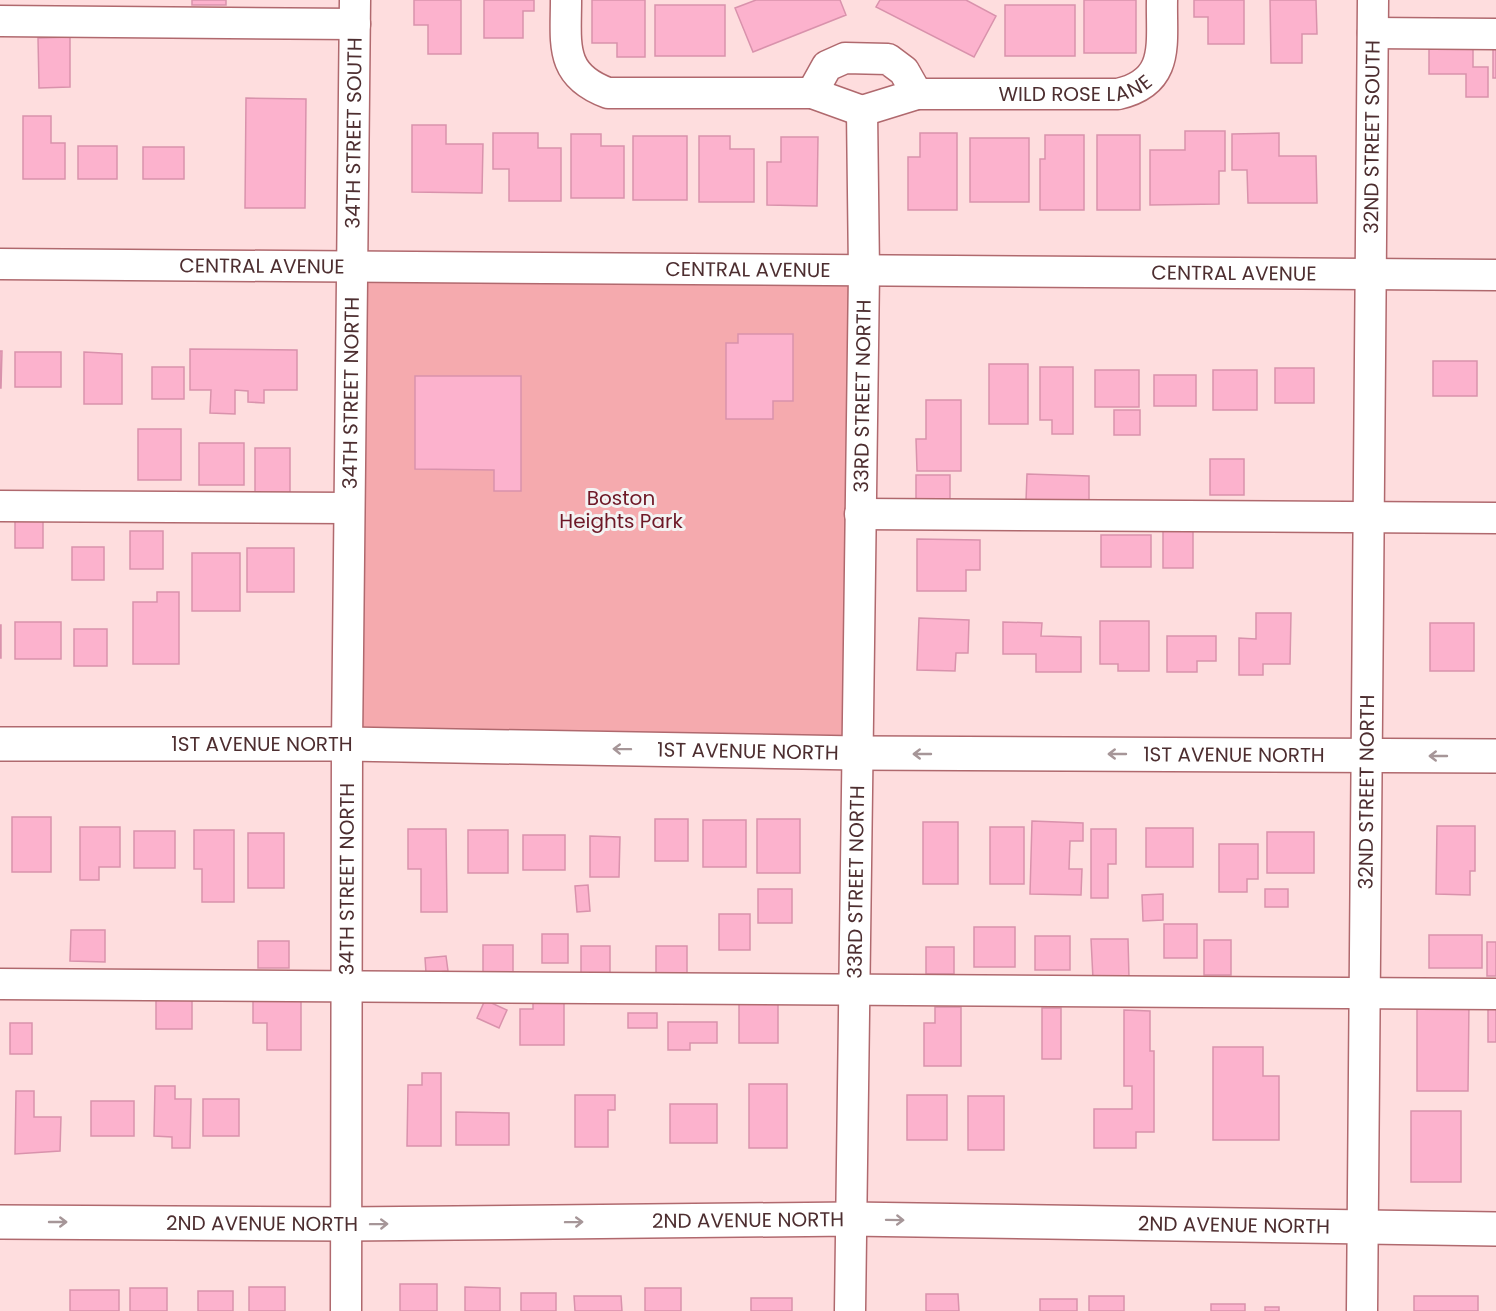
<svg xmlns="http://www.w3.org/2000/svg" width="1496" height="1311" viewBox="0 0 1496 1311" font-family="Poppins,sans-serif">
<style>
.green{fill:#f5aaae}
.building{fill:#fcb2cd;stroke:#d992ac;stroke-width:1.5}
.lines{fill:none;stroke-linecap:round;stroke-linejoin:round}
.minor-casing{stroke:#b0696e;stroke-width:33}
.major-casing{stroke:#b0696e;stroke-width:36}
.minor{stroke:#fff;stroke-width:30}
.major{stroke:#fff;stroke-width:33}
.oneway{stroke:#a69698}
.labels{text-anchor:middle;dominant-baseline:central;stroke-width:6;stroke-linejoin:round;paint-order:stroke}
.street-label{font-size:20px;fill:#4d2e30;stroke:#f3f3f3}
.park-label{font-size:20px;fill:#6e1827;stroke:#f3f3f3}
</style>
<rect width="100%" height="100%" fill="#feddde"/>
<path class="green" d="M 352,268 L 864,272 L 857,753 L 347,744 Z"/>
<path class="building" d="M 192,0 L 226,0 L 226,5 L 192,5 Z
M 414,0 L 461,0 L 461,54 L 428,54 L 428,25 L 414,25 Z
M 484,0 L 534,0 L 534,11 L 523,11 L 523,38 L 484,38 Z
M 592,0 L 645,0 L 645,57 L 617,57 L 617,43 L 592,43 Z
M 756,0 L 840,0 L 846,15 L 753,52 L 735,8 Z
M 880,0 L 966,0 L 996,16 L 974,57 L 876,7 Z
M 1084,0 L 1136,0 L 1136,53 L 1084,53 Z
M 1194,0 L 1244,0 L 1244,44 L 1208,44 L 1208,17 L 1194,17 Z
M 1270,0 L 1316,0 L 1317,34 L 1302,34 L 1302,63 L 1271,63 Z
M 655,5 L 725,5 L 725,56 L 655,56 Z
M 1005,5 L 1075,5 L 1075,56 L 1005,56 Z
M 70,37 L 70,87 L 39,88 L 38,38 Z
M 1429,40 L 1473,40 L 1473,67 L 1488,67 L 1488,97 L 1466,97 L 1466,74 L 1429,74 Z
M 1493,40 L 1496,40 L 1496,78 L 1493,78 Z
M 246,98 L 306,99 L 305,208 L 245,208 Z
M 23,116 L 51,116 L 51,143 L 65,143 L 65,179 L 23,179 Z
M 412,125 L 446,125 L 446,144 L 483,144 L 482,193 L 412,192 Z
M 1185,131 L 1225,131 L 1225,171 L 1219,171 L 1219,204 L 1150,205 L 1150,150 L 1185,150 Z
M 493,133 L 538,133 L 538,148 L 561,148 L 561,201 L 509,201 L 509,169 L 493,169 Z
M 920,133 L 957,133 L 957,210 L 908,210 L 908,157 L 920,157 Z
M 1279,133 L 1279,156 L 1316,156 L 1317,203 L 1248,203 L 1247,170 L 1232,170 L 1232,134 Z
M 571,134 L 601,134 L 601,146 L 624,146 L 624,198 L 571,198 Z
M 1045,135 L 1084,135 L 1084,210 L 1040,210 L 1040,159 L 1045,159 Z
M 1097,135 L 1140,135 L 1140,210 L 1097,210 Z
M 633,136 L 687,136 L 687,200 L 633,200 Z
M 699,136 L 730,136 L 730,149 L 754,149 L 754,202 L 699,202 Z
M 781,137 L 818,137 L 817,206 L 767,205 L 767,162 L 781,162 Z
M 970,138 L 1029,138 L 1029,202 L 970,202 Z
M 78,146 L 117,146 L 117,179 L 78,179 Z
M 143,147 L 184,147 L 184,179 L 143,179 Z
M 738,334 L 793,334 L 793,401 L 773,401 L 773,419 L 726,419 L 726,343 L 738,343 Z
M 190,349 L 297,350 L 297,390 L 264,390 L 264,403 L 248,402 L 248,391 L 235,390 L 235,414 L 210,413 L 211,390 L 190,390 Z
M 0,351 L 2,351 L 1,388 L 0,388 Z
M 15,352 L 61,352 L 61,387 L 15,387 Z
M 84,352 L 122,354 L 122,404 L 84,404 Z
M 1433,361 L 1477,361 L 1477,396 L 1433,396 Z
M 989,364 L 1028,364 L 1028,424 L 989,424 Z
M 152,367 L 184,367 L 184,399 L 152,399 Z
M 1040,367 L 1073,367 L 1073,434 L 1052,434 L 1052,420 L 1040,420 Z
M 1275,368 L 1314,368 L 1314,403 L 1275,403 Z
M 1095,370 L 1139,370 L 1139,407 L 1095,407 Z
M 1213,370 L 1257,370 L 1257,410 L 1213,410 Z
M 1154,375 L 1196,375 L 1196,406 L 1154,406 Z
M 415,376 L 521,376 L 521,491 L 494,491 L 494,470 L 415,469 Z
M 926,400 L 961,400 L 961,471 L 917,471 L 916,439 L 926,439 Z
M 1114,410 L 1140,410 L 1140,435 L 1114,435 Z
M 138,429 L 181,429 L 181,480 L 138,480 Z
M 199,443 L 244,443 L 244,485 L 199,485 Z
M 255,448 L 290,448 L 290,493 L 255,493 Z
M 1210,459 L 1244,459 L 1244,495 L 1210,495 Z
M 1027,474 L 1089,476 L 1089,503 L 1026,501 Z
M 916,475 L 950,475 L 950,504 L 916,504 Z
M 15,521 L 43,521 L 43,548 L 15,548 Z
M 130,531 L 163,531 L 163,569 L 130,569 Z
M 1163,531 L 1193,531 L 1193,568 L 1163,568 Z
M 1101,535 L 1151,535 L 1151,567 L 1101,567 Z
M 917,539 L 980,540 L 980,570 L 966,570 L 966,591 L 917,591 Z
M 72,547 L 104,547 L 104,580 L 72,580 Z
M 247,548 L 294,548 L 294,592 L 247,592 Z
M 192,553 L 240,553 L 240,611 L 192,611 Z
M 157,592 L 179,592 L 179,664 L 133,664 L 133,602 L 157,602 Z
M 1256,613 L 1291,613 L 1290,664 L 1263,664 L 1263,675 L 1239,675 L 1239,638 L 1256,639 Z
M 919,618 L 969,620 L 968,653 L 956,653 L 955,671 L 917,670 Z
M 1100,621 L 1149,621 L 1149,671 L 1118,671 L 1118,664 L 1100,664 Z
M 15,622 L 61,622 L 61,659 L 15,659 Z
M 1003,622 L 1042,623 L 1041,636 L 1081,637 L 1081,672 L 1036,672 L 1036,654 L 1003,654 Z
M 1430,623 L 1474,623 L 1474,671 L 1430,671 Z
M 0,625 L 1,625 L 1,658 L 0,658 Z
M 74,629 L 107,629 L 107,666 L 74,666 Z
M 1167,636 L 1216,636 L 1216,661 L 1197,661 L 1197,672 L 1167,672 Z
M 12,817 L 51,817 L 51,872 L 12,872 Z
M 655,819 L 688,819 L 688,861 L 655,861 Z
M 757,819 L 800,819 L 800,873 L 757,873 Z
M 703,820 L 746,820 L 746,867 L 703,867 Z
M 1032,821 L 1083,823 L 1083,841 L 1070,841 L 1069,869 L 1082,869 L 1081,895 L 1030,894 Z
M 923,822 L 958,822 L 958,884 L 923,884 Z
M 1437,826 L 1475,826 L 1475,871 L 1470,871 L 1470,895 L 1436,894 Z
M 80,827 L 120,827 L 120,867 L 99,867 L 99,880 L 80,880 Z
M 990,827 L 1024,827 L 1024,884 L 990,884 Z
M 1146,828 L 1193,828 L 1193,867 L 1146,867 Z
M 408,829 L 446,829 L 447,912 L 421,912 L 421,869 L 408,869 Z
M 1091,829 L 1116,829 L 1116,864 L 1108,864 L 1108,898 L 1091,898 Z
M 194,830 L 234,830 L 234,902 L 202,902 L 202,869 L 194,869 Z
M 468,830 L 508,830 L 508,873 L 468,873 Z
M 134,831 L 175,831 L 175,868 L 134,868 Z
M 1267,832 L 1314,832 L 1314,873 L 1267,873 Z
M 248,833 L 284,833 L 284,888 L 248,888 Z
M 523,835 L 565,835 L 565,870 L 523,870 Z
M 590,836 L 620,837 L 619,877 L 590,877 Z
M 1219,844 L 1258,844 L 1258,879 L 1247,879 L 1247,892 L 1219,892 Z
M 588,885 L 590,911 L 577,912 L 575,886 Z
M 758,889 L 792,889 L 792,923 L 758,923 Z
M 1265,889 L 1288,889 L 1288,907 L 1265,907 Z
M 1163,894 L 1163,920 L 1143,921 L 1142,895 Z
M 719,914 L 750,914 L 750,950 L 719,950 Z
M 1164,924 L 1197,924 L 1197,958 L 1164,958 Z
M 974,927 L 1015,927 L 1015,967 L 974,967 Z
M 71,930 L 105,930 L 105,962 L 70,961 Z
M 542,934 L 568,934 L 568,963 L 542,963 Z
M 1429,935 L 1482,935 L 1482,968 L 1429,968 Z
M 1035,936 L 1070,936 L 1070,970 L 1035,970 Z
M 1091,939 L 1128,939 L 1129,978 L 1093,979 Z
M 1204,940 L 1231,940 L 1231,975 L 1204,975 Z
M 258,941 L 289,941 L 289,968 L 258,968 Z
M 1487,942 L 1496,942 L 1496,976 L 1487,976 Z
M 483,945 L 513,945 L 513,975 L 483,975 Z
M 581,946 L 610,946 L 610,977 L 581,977 Z
M 656,946 L 687,946 L 687,977 L 656,977 Z
M 926,947 L 954,947 L 954,974 L 926,974 Z
M 446,956 L 448,971 L 426,973 L 425,958 Z
M 156,996 L 192,996 L 192,1029 L 156,1029 Z
M 533,999 L 564,999 L 564,1045 L 520,1045 L 520,1009 L 533,1009 Z
M 253,1000 L 301,1000 L 301,1050 L 267,1050 L 267,1023 L 253,1023 Z
M 485,1000 L 507,1010 L 499,1028 L 477,1018 Z
M 1417,1002 L 1469,1002 L 1468,1091 L 1417,1091 Z
M 739,1004 L 778,1004 L 778,1043 L 739,1043 Z
M 1488,1004 L 1496,1004 L 1496,1042 L 1488,1042 Z
M 935,1007 L 961,1007 L 961,1066 L 924,1066 L 924,1023 L 935,1023 Z
M 1042,1008 L 1061,1008 L 1061,1059 L 1042,1059 Z
M 1124,1010 L 1150,1011 L 1150,1051 L 1154,1051 L 1154,1132 L 1136,1132 L 1136,1148 L 1094,1148 L 1094,1109 L 1132,1109 L 1132,1086 L 1124,1086 Z
M 628,1013 L 657,1013 L 657,1028 L 628,1028 Z
M 668,1022 L 717,1022 L 717,1043 L 690,1043 L 690,1050 L 668,1050 Z
M 10,1023 L 32,1023 L 32,1054 L 10,1054 Z
M 1213,1047 L 1263,1047 L 1263,1076 L 1279,1076 L 1279,1140 L 1213,1140 Z
M 422,1073 L 441,1073 L 441,1146 L 407,1146 L 408,1085 L 422,1085 Z
M 749,1084 L 787,1084 L 787,1148 L 749,1148 Z
M 155,1086 L 175,1086 L 175,1099 L 191,1099 L 190,1148 L 172,1148 L 172,1137 L 154,1136 Z
M 16,1091 L 34,1091 L 34,1117 L 61,1117 L 60,1151 L 15,1154 Z
M 575,1095 L 615,1095 L 615,1110 L 608,1110 L 608,1147 L 575,1147 Z
M 907,1095 L 947,1095 L 947,1140 L 907,1140 Z
M 968,1096 L 1004,1096 L 1004,1150 L 968,1150 Z
M 203,1099 L 239,1099 L 239,1136 L 203,1136 Z
M 91,1101 L 134,1101 L 134,1136 L 91,1136 Z
M 670,1104 L 717,1104 L 717,1143 L 670,1143 Z
M 1411,1111 L 1461,1111 L 1461,1182 L 1411,1182 Z
M 456,1112 L 509,1113 L 509,1145 L 456,1145 Z
M 400,1284 L 437,1284 L 437,1311 L 400,1311 Z
M 249,1287 L 285,1287 L 285,1311 L 249,1311 Z
M 465,1287 L 500,1288 L 500,1311 L 465,1311 Z
M 130,1288 L 167,1288 L 167,1311 L 130,1311 Z
M 645,1288 L 681,1288 L 681,1311 L 645,1311 Z
M 70,1290 L 119,1290 L 119,1311 L 70,1311 Z
M 198,1291 L 233,1291 L 233,1311 L 198,1311 Z
M 521,1293 L 556,1293 L 556,1311 L 521,1311 Z
M 926,1294 L 958,1294 L 959,1311 L 926,1311 Z
M 574,1296 L 621,1296 L 622,1311 L 575,1311 Z
M 1089,1296 L 1124,1296 L 1124,1311 L 1089,1311 Z
M 1414,1296 L 1478,1296 L 1478,1311 L 1414,1311 Z
M 751,1298 L 792,1298 L 792,1311 L 751,1311 Z
M 1040,1299 L 1077,1299 L 1077,1311 L 1040,1311 Z
M 1211,1304 L 1245,1304 L 1245,1311 L 1211,1311 Z
M 1265,1307 L 1279,1307 L 1279,1311 L 1265,1311 Z"/>
<g class="lines">
<defs>
<g id="minor">
<path id="s1" d="M 566,0 C 566,44 559,75 608,93 L 812,93 L 862,111 L 917,94 L 1118,94 C 1171,82 1161,43 1162,0"/>
<path d="M 0,21 L 355,24"/>
<path d="M 1373,33 L 1496,34"/>
<path d="M 812,93 L 827,66 L 845,58 L 888,59 L 904,71 L 917,94"/>
<path id="s2" d="M 0,264 L 1496,275"/>
<path d="M 0,506 L 349,508"/>
<path d="M 860,514 L 1496,518"/>
<path d="M 0,984 L 1496,994"/>
<path id="s3" d="M 346,1311 L 347,744 L 355,0"/>
<path id="s4" d="M 850,1311 L 864,272 L 862,111"/>
<path id="s5" d="M 1362,1311 L 1373,0"/>
</g>
<g id="major">
<path id="s6" d="M 0,744 L 347,744 L 857,753 L 1496,756"/>
<path id="s7" d="M 0,1222 L 347,1224 L 851,1219 L 1496,1229"/>
</g>
</defs>
<use href="#minor" class="minor-casing"/>
<use href="#major" class="major-casing"/>
<use href="#minor" class="minor"/>
<use href="#major" class="major"/>
</g>
<defs><path id="oneway-shaft" d="M-6 0H5M1.5-3L5.5 0L1.5 3" fill="none" stroke-width="1.6" stroke-linecap="round" stroke-linejoin="round" transform="scale(1.5)"/></defs>
<g class="oneway">
<use href="#oneway-shaft" transform="translate(622 749) rotate(-179)"/>
<use href="#oneway-shaft" transform="translate(922 754) rotate(-180)"/>
<use href="#oneway-shaft" transform="translate(1117 754) rotate(-180)"/>
<use href="#oneway-shaft" transform="translate(1438 756) rotate(-180)"/>
<use href="#oneway-shaft" transform="translate(895 1220) rotate(1)"/>
<use href="#oneway-shaft" transform="translate(58 1222)"/>
<use href="#oneway-shaft" transform="translate(574 1222) rotate(-1)"/>
<use href="#oneway-shaft" transform="translate(379 1224) rotate(-1)"/>
</g>
<g class="labels">
<g class="street-label">
<text stroke="none"><textPath href="#s1" startOffset="586">WILD ROSE LANE</textPath></text>
<text stroke="none"><textPath href="#s3" startOffset="1178">34TH STREET SOUTH</textPath></text>
<text stroke="none"><textPath href="#s5" startOffset="1174">32ND STREET SOUTH</textPath></text>
<text stroke="none"><textPath href="#s2" startOffset="262">CENTRAL AVENUE</textPath></text>
<text stroke="none"><textPath href="#s2" startOffset="748">CENTRAL AVENUE</textPath></text>
<text stroke="none"><textPath href="#s2" startOffset="1234">CENTRAL AVENUE</textPath></text>
<text stroke="none"><textPath href="#s3" startOffset="918">34TH STREET NORTH</textPath></text>
<text stroke="none"><textPath href="#s4" startOffset="915">33RD STREET NORTH</textPath></text>
<text stroke="none"><textPath href="#s6" startOffset="262">1ST AVENUE NORTH</textPath></text>
<text stroke="none"><textPath href="#s6" startOffset="748">1ST AVENUE NORTH</textPath></text>
<text stroke="none"><textPath href="#s6" startOffset="1234">1ST AVENUE NORTH</textPath></text>
<text stroke="none"><textPath href="#s5" startOffset="519">32ND STREET NORTH</textPath></text>
<text stroke="none"><textPath href="#s3" startOffset="432">34TH STREET NORTH</textPath></text>
<text stroke="none"><textPath href="#s4" startOffset="429">33RD STREET NORTH</textPath></text>
<text stroke="none"><textPath href="#s7" startOffset="748">2ND AVENUE NORTH</textPath></text>
<text stroke="none"><textPath href="#s7" startOffset="262">2ND AVENUE NORTH</textPath></text>
<text stroke="none"><textPath href="#s7" startOffset="1234">2ND AVENUE NORTH</textPath></text>
</g>
<g class="park-label">
<text x="621" y="498">Boston<tspan x="621" dy="23">Heights Park</tspan></text>
</g>
</g>
</svg>
